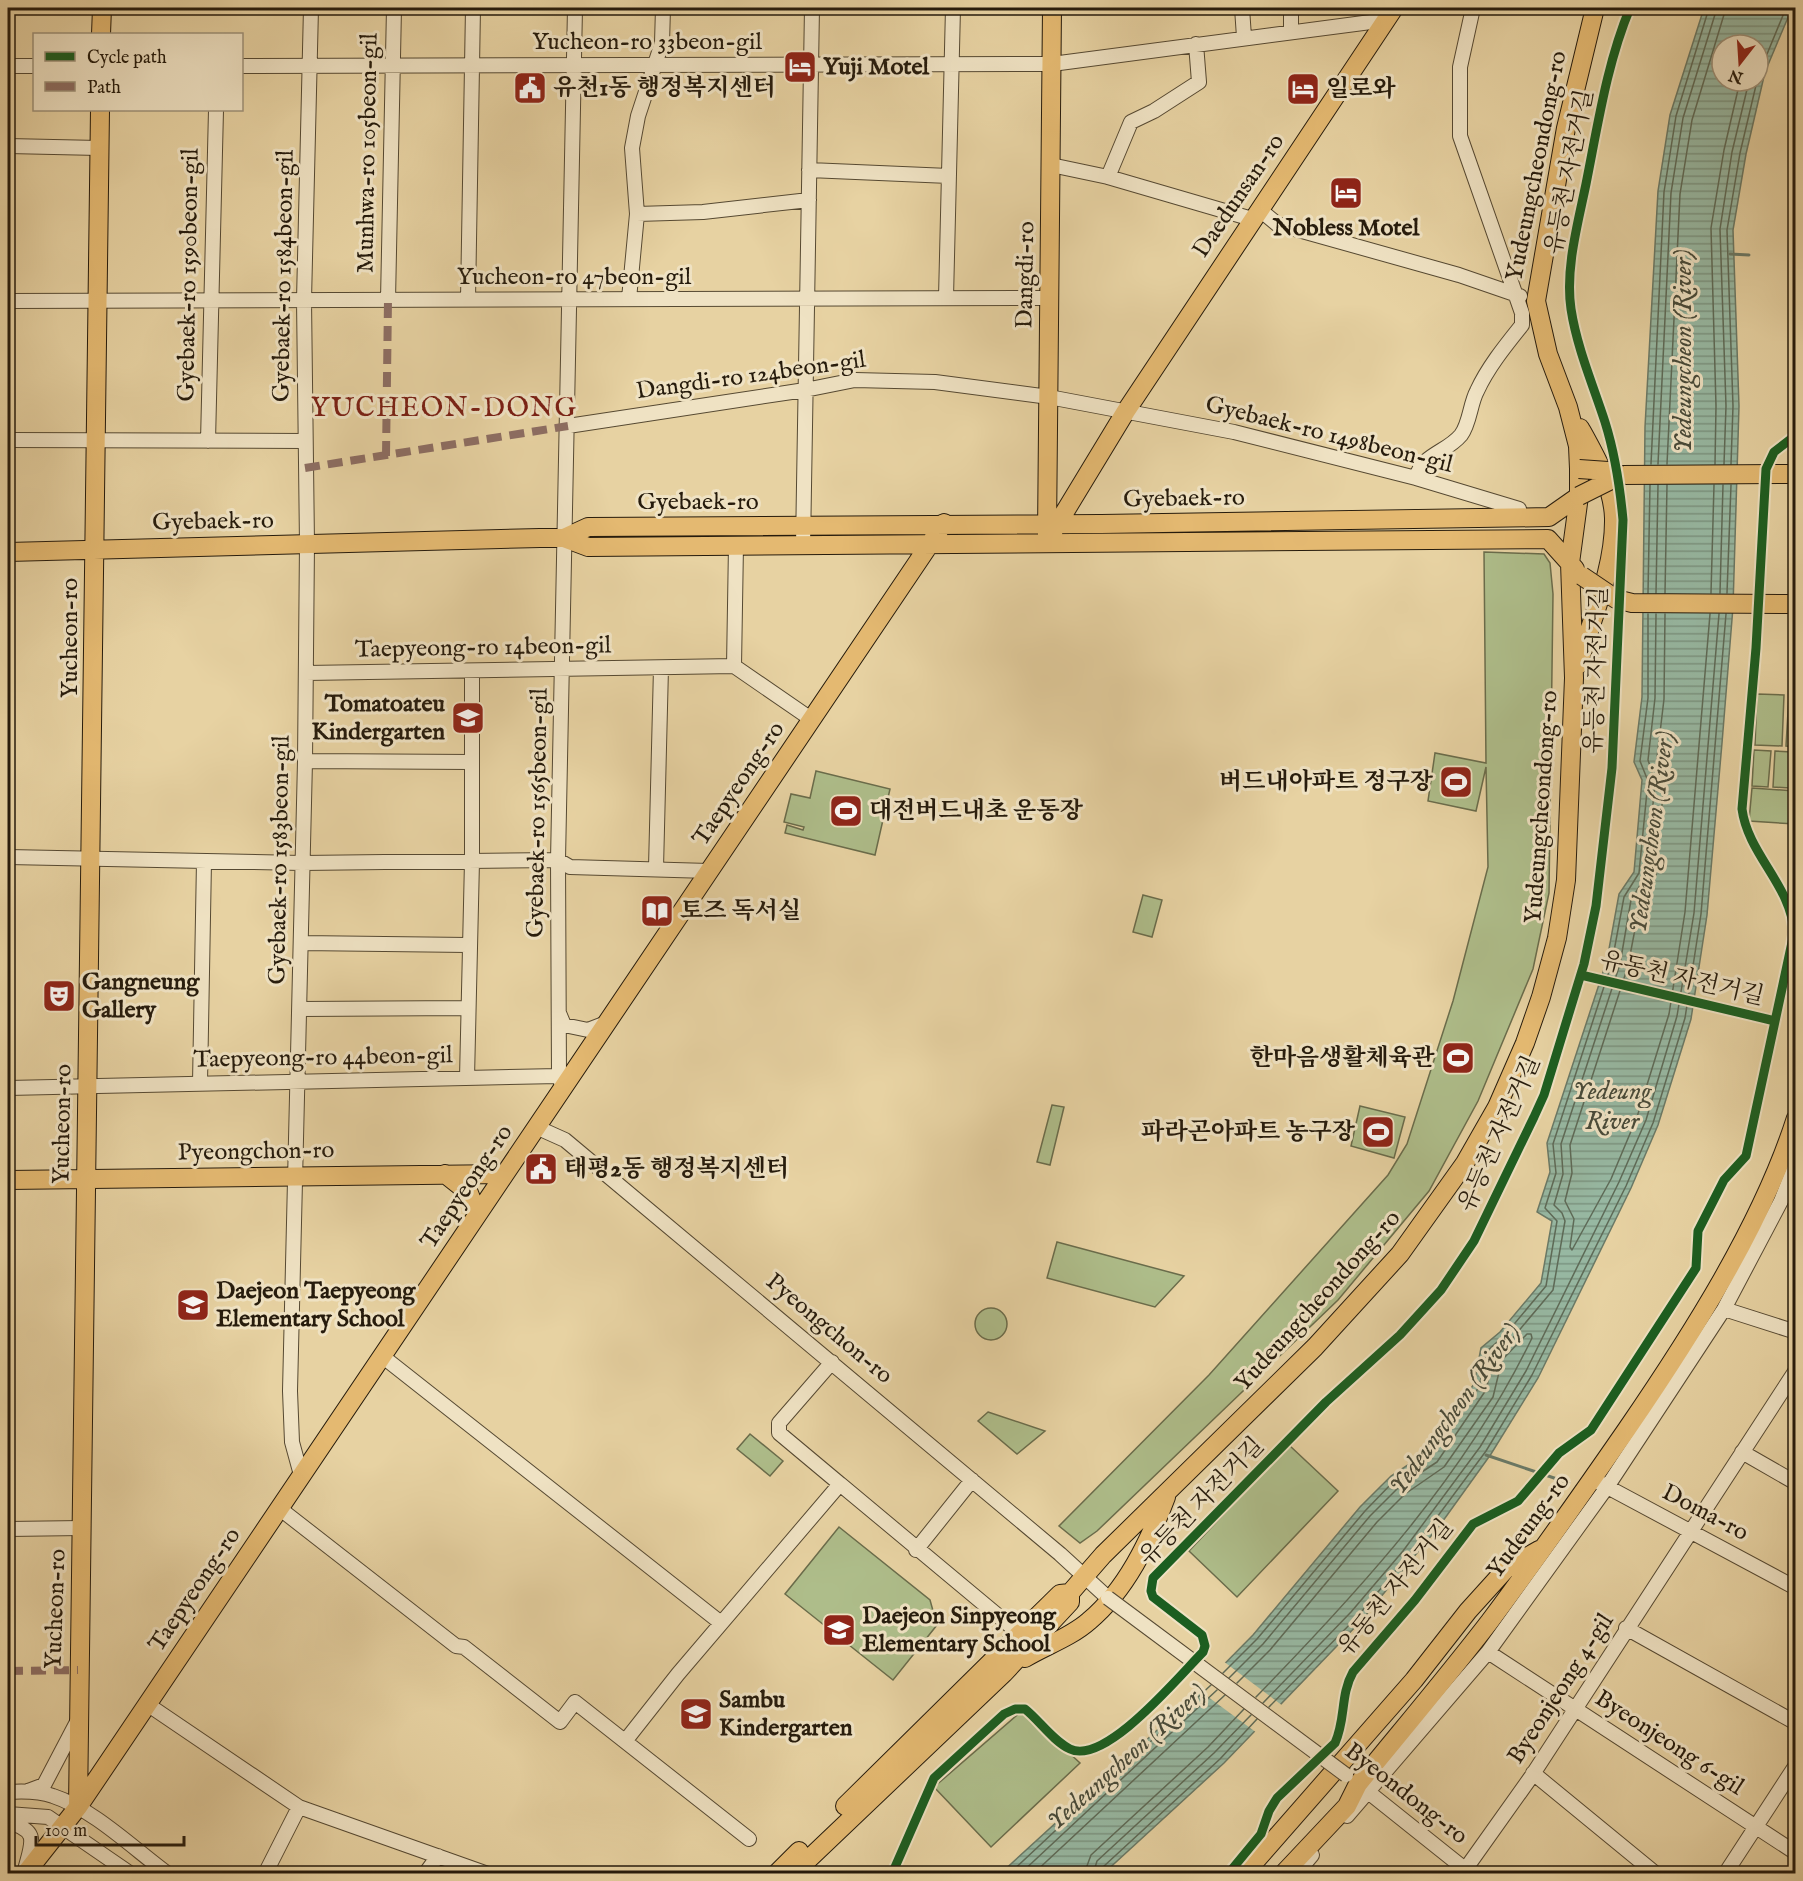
<svg xmlns="http://www.w3.org/2000/svg" width="1803" height="1881" viewBox="0 0 1803 1881" font-family="'IM FELL English','Noto Serif KR',serif">
<style>
.park{fill:#aebd8a;stroke:#6a6c4b;stroke-width:1.5}
.water{fill:url(#water-rules);stroke:#6a7966;stroke-width:1.5;fill-rule:evenodd}
.pier{fill:#e7d2a2}
.lines{fill:none;stroke-linecap:round;stroke-linejoin:round}
.shore{stroke:#5e6a57;stroke-width:1.5}
.stream{stroke:#6a7966;stroke-width:3}
.minor-casing{stroke:#564932;stroke-width:16}
.major-casing{stroke:#261b0c;stroke-width:20}
.minor{stroke:#efe2c3;stroke-width:14}
.major{stroke:#e4b971;stroke-width:18}
.minor-bridge-casing{stroke:#564932;stroke-width:16;stroke-linecap:butt}
.major-bridge-casing{stroke:#261b0c;stroke-width:20;stroke-linecap:butt}
.minor-bridge{stroke:#efe2c3;stroke-width:14}
.major-bridge{stroke:#e4b971;stroke-width:18}
.quiet{stroke:#8d6e63;stroke-width:8;stroke-dasharray:15 8;stroke-linecap:butt}
.cycleway-casing{stroke:#efe2c3;stroke-width:13}
.cycleway{stroke:#1b5e20;stroke-width:9}
.labels{text-anchor:middle;dominant-baseline:central;stroke-width:6;stroke-linejoin:round;paint-order:stroke}
.street-label{font-size:24px;fill:#261b0c;stroke:#efe2c3}
.poi-label{font-size:24px;font-weight:bold;fill:#261b0c;stroke:#efe2c3;text-anchor:start}
.water-label{font-size:26px;font-style:italic;fill:#484a39;stroke:#efe2c3}
.quarter-label{font-size:27px;letter-spacing:1.5px;fill:#7a1f14;stroke:#efe2c3}
</style>
<defs>
<pattern id="water-rules" width="6" height="5" patternUnits="userSpaceOnUse" patternTransform="scale(1.5)"><rect width="6" height="5" fill="#97b8a2"/><path d="M0 2.5h6" fill="none" stroke="#7b9582"/></pattern>
</defs>
<rect width="100%" height="100%" fill="#e7d2a2"/>
<filter id="stains"><feTurbulence type="fractalNoise" baseFrequency=".00333" numOctaves="4"/><feColorMatrix values="0 0 0 0 .2 0 0 0 0 .09 0 0 0 0 .02 0 0 0 .5 -.17"/></filter>
<radialGradient id="worn" r=".72"><stop offset=".6" stop-color="#630" stop-opacity="0"/><stop offset="1" stop-color="#630" stop-opacity=".3"/></radialGradient>
<path class="park" d="M 1484,552 L 1544,554 L 1550,563 L 1553,594 L 1549,893 L 1533,969 L 1478,1101 L 1429,1191 L 1338,1300 L 1097,1531 L 1080,1543 L 1059,1526 L 1209,1375 L 1388,1175 L 1407,1144 L 1453,1001 L 1488,867 L 1486,767 L 1476,811 L 1428,801 L 1435,753 L 1486,763 Z
M 1757,694 L 1784,695 L 1782,746 L 1755,745 Z
M 1789,695 L 1795,695 L 1795,747 L 1786,746 Z
M 1754,750 L 1771,751 L 1768,787 L 1752,786 Z
M 1775,751 L 1792,752 L 1790,788 L 1773,787 Z
M 816,771 L 890,789 L 875,855 L 785,833 L 787,825 L 803,830 L 804,827 L 784,822 L 791,794 L 810,798 Z
M 1752,788 L 1795,791 L 1795,824 L 1749,821 Z
M 1143,895 L 1162,900 L 1152,937 L 1133,932 Z
M 1052,1105 L 1064,1107 L 1050,1165 L 1037,1162 Z
M 1360,1106 L 1405,1117 L 1394,1158 L 1351,1146 Z
M 1057,1242 L 1184,1276 L 1155,1307 L 1047,1278 Z
M975 1324a16 16 0 1 1 32 0a16 16 0 1 1-32 0Z
M 988,1412 L 1045,1431 L 1017,1454 L 978,1421 Z
M 750,1434 L 783,1461 L 770,1476 L 737,1449 Z
M 1289,1445 L 1338,1491 L 1237,1597 L 1189,1551 Z
M 839,1527 L 930,1600 L 937,1625 L 893,1680 L 785,1594 Z
M 1023,1710 L 1080,1763 L 991,1847 L 934,1787 Z"/>
<path class="water" d="M 1704,8 L 1792,8 L 1765,72 L 1746,154 L 1733,230 L 1739,406 L 1733,607 L 1722,743 L 1707,915 L 1691,1019 L 1658,1125 L 1631,1188 L 1538,1378 L 1491,1454 L 1440,1525 L 1361,1621 L 1224,1763 L 1104,1873 L 1000,1874 L 1178,1711 L 1253,1635 L 1360,1507 L 1391,1476 L 1426,1453 L 1474,1384 L 1481,1348 L 1500,1332 L 1541,1283 L 1552,1221 L 1537,1212 L 1550,1172 L 1547,1143 L 1607,960 L 1619,894 L 1634,872 L 1642,780 L 1634,762 L 1642,697 L 1645,427 L 1658,191 L 1670,115 ZM 1722,45 L 1758,45 L 1758,81 L 1722,81 Z"/>
<path class="pier" d="M 1223,1661 L 1283,1706 L 1257,1733 L 1196,1688 Z"/>
<g class="lines">
<path class="shore" d="M 1758,76 L 1786,8
M 1651,464 L 1664,192 L 1676,116 L 1709,8
M 1658,464 L 1671,193 L 1683,118 L 1717,8
M 1667,464 L 1680,194 L 1692,120 L 1726,8
M 1715,464 L 1716,406 L 1711,228 L 1724,150 L 1740,81
M 1724,464 L 1726,406 L 1720,229 L 1732,152 L 1749,81
M 1731,464 L 1733,406 L 1727,230 L 1740,153 L 1757,81
M 1648,593 L 1650,485
M 1656,593 L 1658,485
M 1665,593 L 1667,485
M 1711,593 L 1714,485
M 1720,593 L 1723,485
M 1727,593 L 1731,485
M 1665,614 L 1664,699 L 1657,758 L 1664,781 L 1656,875 L 1640,903 L 1628,966 L 1570,1145 L 1572,1173 L 1565,1201 L 1574,1219 L 1570,1247 L 1572,1250 L 1611,1179 L 1637,1117 L 1669,1014 L 1685,912 L 1710,614
M 1223,1673 L 1257,1639 L 1365,1511 L 1394,1481 L 1431,1457 L 1479,1387 L 1487,1351 L 1505,1335 L 1546,1286 L 1557,1221 L 1545,1208 L 1556,1173 L 1553,1144 L 1612,962 L 1624,897 L 1639,873 L 1648,781 L 1640,761 L 1648,698 L 1648,614
M 1229,1678 L 1263,1644 L 1370,1516 L 1399,1487 L 1437,1462 L 1486,1390 L 1494,1355 L 1511,1340 L 1553,1290 L 1565,1221 L 1562,1213 L 1554,1205 L 1563,1174 L 1561,1144 L 1620,964 L 1631,900 L 1647,874 L 1655,781 L 1648,760 L 1655,698 L 1656,614
M 1237,1683 L 1270,1650 L 1377,1522 L 1405,1494 L 1444,1467 L 1493,1397 L 1502,1360 L 1527,1334 L 1531,1334 L 1532,1338 C 1466,1475 1361,1589 1256,1697
M 1263,1703 L 1351,1612 L 1403,1551 L 1480,1447 L 1526,1371 L 1619,1182 L 1646,1120 L 1677,1016 L 1694,913 L 1719,614
M 1269,1707 L 1357,1617 L 1409,1555 L 1486,1451 L 1532,1375 L 1626,1186 L 1653,1123 L 1685,1018 L 1701,914 L 1726,614
M 1009,1874 L 1211,1685
M 1020,1874 L 1217,1690
M 1033,1874 L 1225,1695
M 1084,1874 L 1091,1855 L 1208,1747 L 1244,1709
M 1093,1874 L 1097,1861 L 1214,1753 L 1251,1715
M 1101,1874 L 1103,1867 L 1220,1759 L 1257,1719"/>
<path class="stream" d="M 1730,254 L 1749,255
M 1486,1455 L 1569,1483
M 1358,1620 L 1373,1624"/>
<defs>
<path id="minor" d="M 1242,8 L 1244,37
M 1291,8 L 1291,31
M 8,66 L 34,66
M 242,66 L 1052,64 L 1386,20
M 8,146 L 99,148
M 1051,165 L 1108,177 L 1252,219
M 809,170 L 949,176
M 1108,177 L 1131,122 L 1154,111 L 1199,82 L 1196,44
M 1259,209 L 1277,224 L 1459,275 L 1520,296
M 637,214 L 703,212 L 809,200
M 946,298 L 953,8
M 468,299 L 473,8
M 629,299 L 637,214 L 632,148 L 638,116 L 662,43 L 663,8
M 388,300 L 394,8
M 8,301 L 1050,298
M 568,426 L 805,390 L 855,380 L 935,382 L 1049,397 L 1234,432 L 1416,478 L 1519,509
M 8,440 L 305,441
M 208,441 L 216,110
M 1416,478 C 1422,454 1446,453 1461,435 C 1470,423 1470,404 1477,391 C 1488,367 1506,345 1522,325 L 1522,313 L 1460,136 L 1460,67 L 1473,8
M 803,546 L 812,8
M 734,666 L 736,545
M 306,673 L 734,666 L 811,719
M 305,761 L 471,762
M 8,857 L 302,863 L 558,860 L 570,867 L 709,871
M 656,868 L 661,668
M 301,943 L 468,945
M 300,1009 L 468,1008
M 559,1013 L 564,1025 L 588,1030 L 606,1023
M 467,1078 L 472,861 L 472,671
M 200,1083 L 204,861
M 8,1088 L 559,1076
M 563,1088 L 559,1076 L 558,860 L 575,8
M 536,1127 L 565,1140 L 1060,1554 L 1108,1598
M 1724,1309 L 1796,1332
M 382,1356 L 721,1623
M 1742,1452 L 1796,1483
M 301,1475 L 292,1442 L 290,1391 L 305,761 L 307,544 L 304,300 L 311,8
M 1600,1483 L 1796,1588
M 840,1484 L 1020,1634
M 279,1508 L 456,1646 L 464,1647 L 560,1722 L 575,1702 L 749,1839
M 8,1529 L 82,1528
M 916,1550 L 972,1480
M 1626,1628 L 1796,1723
M 1488,1652 L 1796,1853
M 147,1704 L 299,1807 L 488,1874
M 626,1740 L 678,1674 L 840,1484 L 779,1433 L 779,1423 L 832,1362
M 1533,1773 L 1656,1874
M 1362,1787 L 1471,1874
M 28,1791 L 44,1785 L 77,1722
M 8,1792 C 23,1791 39,1791 53,1796 C 93,1809 134,1849 168,1874
M 8,1814 L 48,1817 L 131,1874
M 1347,1816 L 1488,1652 L 1607,1487 L 1724,1309 L 1781,1201 L 1796,1163
M 8,1822 C 40,1831 32,1842 25,1870
M 265,1874 L 299,1807
M 425,1874 L 438,1856
M 1296,1874 L 1312,1855
M 1462,1874 L 1531,1777 L 1796,1370
M 1725,1874 L 1796,1765"/>
<path id="major" d="M 101,34 L 102,8
M 1621,475 L 1796,474
M 1052,533 L 1126,411 L 1394,8
M 1047,534 L 1052,8
M 564,538 L 588,527 L 1101,524 L 1549,517 L 1579,496
M 8,552 L 540,538 L 564,538 L 588,547 L 1548,539 L 1575,569
M 1578,665 C 1592,618 1615,567 1614,518 C 1613,486 1595,455 1580,428
M 445,1174 L 469,1193 L 477,1214
M 8,1180 L 505,1174
M 1025,1658 C 1045,1646 1071,1637 1089,1621 C 1126,1590 1149,1542 1166,1497
M 845,1806 L 1060,1594 L 1070,1593
M 78,1807 L 100,110
M 25,1874 L 78,1807 L 944,523
M 776,1874 L 799,1851
M 793,1874 L 1004,1673 L 1070,1602 L 1070,1593 L 1103,1555 L 1315,1347 L 1400,1254 L 1465,1163 L 1497,1107 L 1525,1043 L 1541,997 L 1557,938 L 1566,880 L 1574,678 L 1570,563 L 1579,496 L 1579,469 L 1578,446 L 1568,407 L 1548,354 L 1536,301 L 1566,128 L 1595,8
M 1244,1874 L 1414,1680 L 1468,1611 L 1506,1569 L 1539,1550
M 1283,1874 L 1347,1806 L 1358,1784 C 1402,1730 1447,1677 1490,1621 C 1537,1558 1582,1494 1627,1429 C 1690,1337 1762,1225 1796,1118"/>
</defs>
<use href="#minor" class="minor-casing"/>
<use href="#major" class="major-casing"/>
<use href="#minor" class="minor"/>
<use href="#major" class="major"/>
<defs>
<path id="minor-bridge" d="M 1108,1598 L 1346,1775"/>
<path id="major-bridge" d="M 1579,469 L 1608,471 L 1621,475
M 1579,496 L 1621,475
M 1582,576 L 1616,599 L 1632,603 L 1796,604"/>
</defs>
<use href="#minor-bridge" class="minor-bridge-casing"/>
<use href="#major-bridge" class="major-bridge-casing"/>
<use href="#minor-bridge" class="minor-bridge"/>
<use href="#major-bridge" class="major-bridge"/>
<path class="quiet" d="M 386,456 L 388,300
M 305,468 L 568,426
M 8,1671 L 78,1670"/>
<defs>
<path id="cycleway" d="M 1581,975 L 1775,1021
M 892,1874 L 934,1778 L 1004,1714 L 1015,1709 L 1025,1709 C 1039,1720 1053,1741 1070,1749 C 1105,1766 1179,1676 1203,1652 L 1205,1646 L 1202,1635 L 1153,1597 L 1151,1591 L 1153,1578 L 1326,1402 L 1400,1335 L 1441,1290 L 1474,1241 L 1534,1117 L 1544,1095 L 1584,964 L 1596,906 L 1612,768 L 1623,520 C 1620,487 1615,454 1605,422 C 1593,385 1577,348 1571,309 C 1565,269 1578,223 1586,184 C 1598,124 1607,63 1630,8
M 1228,1874 L 1261,1834 L 1269,1811 L 1277,1798 L 1335,1743 C 1346,1719 1340,1695 1353,1672 L 1415,1600 L 1473,1524 L 1518,1501 L 1559,1453 L 1591,1430 L 1696,1268 L 1698,1231 L 1724,1180 L 1746,1156 L 1794,933 C 1792,886 1748,855 1742,809 L 1756,648 L 1766,469 L 1774,452 L 1796,435"/>
</defs>
<use href="#cycleway" class="cycleway-casing"/>
<use href="#cycleway" class="cycleway"/>
</g>
<defs>
<symbol id="hotel-square" viewBox="-11 -11 22 22"><rect x="-9" y="-9" width="18" height="18" rx="4" fill="#8f2418" stroke="#efe2c3"/><path d="M-6-4.5h1.5V1H6V5H4.5V3h-9V5H-6ZM-4 0a1.8 1.8 0 1 1 3.6 0ZM.5 0V-2.5h3Q6-2.5 6 0Z" fill="#fff"/></symbol>
<symbol id="civic-square" viewBox="-11 -11 22 22"><rect x="-9" y="-9" width="18" height="18" rx="4" fill="#8f2418" stroke="#efe2c3"/><path d="M-.6-6.5H3V-4.5H.6V-3L4-1V1h2V6H-6V1h2V-1L-.6-3ZM-1.2 2.5V6h2.4V2.5Z" fill="#fff"/></symbol>
<symbol id="school-square" viewBox="-11 -11 22 22"><rect x="-9" y="-9" width="18" height="18" rx="4" fill="#8f2418" stroke="#efe2c3"/><path d="M0-5L7-2L0 1L-7-2ZM-4 1L0 2.5L4 1V4Q0 6-4 4Z" fill="#fff"/></symbol>
<symbol id="stadium-square" viewBox="-11 -11 22 22"><rect x="-9" y="-9" width="18" height="18" rx="4" fill="#8f2418" stroke="#efe2c3"/><path d="M0-5a6.5 5 0 1 0 0 10a6.5 5 0 1 0 0-10ZM-3.5-1.8h7v3.6h-7Z" fill="#fff"/></symbol>
<symbol id="library-square" viewBox="-11 -11 22 22"><rect x="-9" y="-9" width="18" height="18" rx="4" fill="#8f2418" stroke="#efe2c3"/><path d="M-6-4Q-3-5.5-.7-3.5V5Q-3 3-6 4ZM6-4Q3-5.5 .7-3.5V5Q3 3 6 4Z" fill="#fff"/></symbol>
<symbol id="theatre-square" viewBox="-11 -11 22 22"><rect x="-9" y="-9" width="18" height="18" rx="4" fill="#8f2418" stroke="#efe2c3"/><path d="M-5-5.5Q0-4 5-5.5V0Q5 5 0 6Q-5 5-5 0ZM-3.3-2.5H-1v1.5H-3.3ZM1-2.5H3.3v1.5H1ZM-2.8 1Q0 5.5 2.8 1Z" fill="#fff"/></symbol>
</defs>
<g fill-rule="evenodd">
<use href="#hotel-square" x="781" y="48" width="38" height="38"/>
<use href="#civic-square" x="511" y="69" width="38" height="38"/>
<use href="#hotel-square" x="1284" y="70" width="38" height="38"/>
<use href="#hotel-square" x="1327" y="174" width="38" height="38"/>
<use href="#school-square" x="449" y="699" width="38" height="38"/>
<use href="#stadium-square" x="1437" y="763" width="38" height="38"/>
<use href="#stadium-square" x="827" y="792" width="38" height="38"/>
<use href="#library-square" x="638" y="892" width="38" height="38"/>
<use href="#theatre-square" x="40" y="977" width="38" height="38"/>
<use href="#stadium-square" x="1439" y="1039" width="38" height="38"/>
<use href="#stadium-square" x="1359" y="1113" width="38" height="38"/>
<use href="#civic-square" x="522" y="1150" width="38" height="38"/>
<use href="#school-square" x="174" y="1286" width="38" height="38"/>
<use href="#school-square" x="820" y="1611" width="38" height="38"/>
<use href="#school-square" x="677" y="1695" width="38" height="38"/>
</g>
<g class="labels">
<g class="street-label">
<text x="647" y="42">Yucheon-ro 33beon-gil</text>
<text transform="translate(368 153) rotate(-89)">Munhwa-ro 105beon-gil</text>
<text transform="translate(1537 166) rotate(-79)">Yudeungcheondong-ro</text>
<text transform="translate(1570 172) rotate(-79)">유등천 자전거길</text>
<text transform="translate(1239 196) rotate(-56)">Daedunsan-ro</text>
<text transform="translate(189 275) rotate(-89)">Gyebaek-ro 1590beon-gil</text>
<text transform="translate(1026 275) rotate(-89)">Dangdi-ro</text>
<text transform="translate(284 276) rotate(-89)">Gyebaek-ro 1584beon-gil</text>
<text x="574" y="277">Yucheon-ro 47beon-gil</text>
<text transform="translate(751 376) rotate(-8)">Dangdi-ro 124beon-gil</text>
<text transform="translate(1329 435) rotate(14)">Gyebaek-ro 1498beon-gil</text>
<text transform="translate(1184 499) rotate(-1)">Gyebaek-ro</text>
<text x="698" y="502">Gyebaek-ro</text>
<text transform="translate(213 522) rotate(-1)">Gyebaek-ro</text>
<text transform="translate(70 638) rotate(-90)">Yucheon-ro</text>
<text transform="translate(483 648) rotate(-1)">Taepyeong-ro 14beon-gil</text>
<text transform="translate(1597 670) rotate(-88)">유등천 자전거길</text>
<text transform="translate(739 784) rotate(-56)">Taepyeong-ro</text>
<text transform="translate(1542 807) rotate(-86)">Yudeungcheondong-ro</text>
<text transform="translate(538 813) rotate(-89)">Gyebaek-ro 1565beon-gil</text>
<text transform="translate(280 860) rotate(-89)">Gyebaek-ro 1583beon-gil</text>
<text transform="translate(1682 979) rotate(13)">유동천 자전거길</text>
<text transform="translate(323 1058) rotate(-1)">Taepyeong-ro 44beon-gil</text>
<text transform="translate(63 1124) rotate(-89)">Yucheon-ro</text>
<text transform="translate(1500 1134) rotate(-66)">유등천 자전거길</text>
<text transform="translate(256 1152) rotate(-1)">Pyeongchon-ro</text>
<text transform="translate(467 1187) rotate(-56)">Taepyeong-ro</text>
<text transform="translate(1318 1301) rotate(-48)">Yudeungcheondong-ro</text>
<text transform="translate(829 1329) rotate(40)">Pyeongchon-ro</text>
<text transform="translate(1202 1502) rotate(-46)">유등천 자전거길</text>
<text transform="translate(1705 1513) rotate(28)">Doma-ro</text>
<text transform="translate(1529 1526) rotate(-54)">Yudeung-ro</text>
<text transform="translate(1396 1588) rotate(-51)">유동천 자전거길</text>
<text transform="translate(195 1590) rotate(-56)">Taepyeong-ro</text>
<text transform="translate(56 1609) rotate(-88)">Yucheon-ro</text>
<text transform="translate(1561 1689) rotate(-57)">Byeonjeong 4-gil</text>
<text transform="translate(1669 1743) rotate(33)">Byeonjeong 6-gil</text>
<text transform="translate(1406 1794) rotate(38)">Byeondong-ro</text>
</g>
<g class="poi-label">
<text x="823" y="67">Yuji Motel</text>
<text x="553" y="88">유천1동 행정복지센터</text>
<text x="1326" y="89">일로와</text>
<text x="1346" y="228" text-anchor="middle">Nobless Motel</text>
<text x="445" y="704" text-anchor="end">Tomatoateu<tspan x="445" dy="28">Kindergarten</tspan></text>
<text x="1433" y="782" text-anchor="end">버드내아파트 정구장</text>
<text x="869" y="811">대전버드내초 운동장</text>
<text x="680" y="911">토즈 독서실</text>
<text x="82" y="982">Gangneung<tspan x="82" dy="28">Gallery</tspan></text>
<text x="1435" y="1058" text-anchor="end">한마음생활체육관</text>
<text x="1355" y="1132" text-anchor="end">파라곤아파트 농구장</text>
<text x="564" y="1169">태평2동 행정복지센터</text>
<text x="216" y="1291">Daejeon Taepyeong<tspan x="216" dy="28">Elementary School</tspan></text>
<text x="862" y="1616">Daejeon Sinpyeong<tspan x="862" dy="28">Elementary School</tspan></text>
<text x="719" y="1700">Sambu<tspan x="719" dy="28">Kindergarten</tspan></text>
</g>
<g class="water-label">
<text transform="translate(1683 351) rotate(-90)">Yedeungcheon (River)</text>
<text transform="translate(1652 832) rotate(-82)">Yedeungcheon (River)</text>
<text x="1612" y="1091">Yedeung<tspan x="1612" dy="30">River</tspan></text>
<text transform="translate(1455 1409) rotate(-54)">Yedeungcheon (River)</text>
<text transform="translate(1127 1757) rotate(-42)">Yedeungcheon (River)</text>
</g>
<g class="quarter-label">
<text x="444" y="409">YUCHEON-DONG</text>
</g>
</g>
<rect width="1803" height="1881" fill="none" stroke="#e7d2a2" stroke-width="30"/>
<rect x="9" y="9" width="1785" height="1863" fill="none" stroke="#261b0c" stroke-width="3"/>
<rect x="15" y="15" width="1773" height="1851" fill="none" stroke="#261b0c" stroke-width="1.5"/>
<rect x="33" y="33" width="210" height="78" fill="#efe2c3" stroke="#9f927a" stroke-width="1.5"/>
<rect x="45" y="52" width="30" height="9" fill="#1b5e20" stroke="#9f927a" stroke-width="1.5"/>
<text x="87" y="63" font-size="18" fill="#261b0c">Cycle path</text>
<rect x="45" y="82" width="30" height="9" fill="#8d6e63" stroke="#9f927a" stroke-width="1.5"/>
<text x="87" y="93" font-size="18" fill="#261b0c">Path</text>
<g transform="translate(1740 63) rotate(197)"><circle r="28" fill="#efe2c3" stroke="#9f927a" stroke-width="1.5"/>
<path d="M0-4.5L10 22L0 15L-10 22Z" fill="#8f2418"/>
<text y="-9" font-size="16" font-weight="bold" text-anchor="middle" fill="#261b0c">N</text>
</g>
<path d="M36 1836v9h148v-9" fill="none" stroke="#261b0c" stroke-width="3"/>
<text x="45" y="1836" font-size="18" fill="#261b0c" stroke="#efe2c3" stroke-width="4.5" paint-order="stroke">100 m</text>
<rect width="100%" height="100%" filter="url(#stains)"/>
<rect width="100%" height="100%" fill="url(#worn)"/>
</svg>
